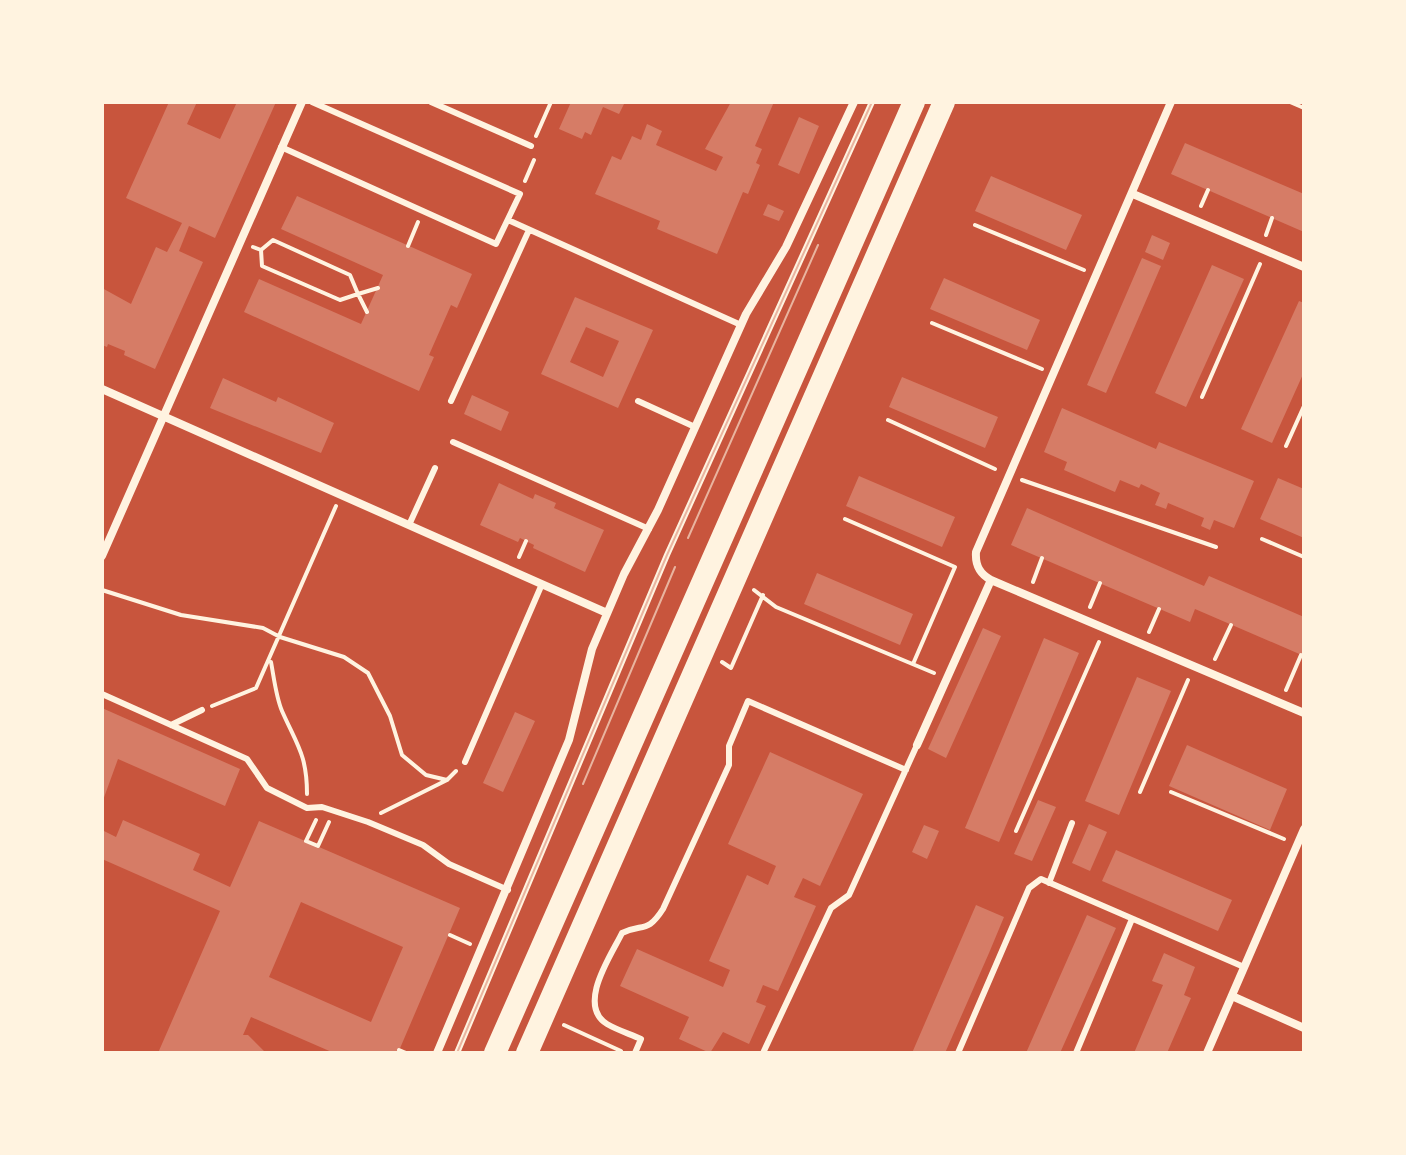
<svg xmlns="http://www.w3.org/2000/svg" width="1406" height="1155" viewBox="0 0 1406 1155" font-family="Manrope,sans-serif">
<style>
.building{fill:#d67c66;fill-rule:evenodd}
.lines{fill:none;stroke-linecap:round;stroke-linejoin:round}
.path{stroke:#fff3e0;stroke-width:4}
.service{stroke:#fff3e0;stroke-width:6}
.minor{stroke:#fff3e0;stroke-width:8}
.trunk{stroke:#fff3e0;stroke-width:22}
.tram{stroke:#e9b49f;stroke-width:2}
</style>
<rect width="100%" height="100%" fill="#c8553d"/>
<path class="building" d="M 169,102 L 197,102 L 187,124 L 220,139 L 237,102 L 276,102 L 215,238 L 189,226 L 179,251 L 203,262 L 155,369 L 124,355 L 125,351 L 108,344 L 107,347 L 102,345 L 102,288 L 131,304 L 156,247 L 167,252 L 182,223 L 126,198 Z
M 571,102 L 589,103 L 625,102 L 619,114 L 603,107 L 591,135 L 585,132 L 582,139 L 559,129 Z
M 731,102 L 774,102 L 755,146 L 762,149 L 756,163 L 760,165 L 748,194 L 743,192 L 717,254 L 657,229 L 660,221 L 595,194 L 612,156 L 621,160 L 632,136 L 641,140 L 647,124 L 662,131 L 656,145 L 716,171 L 723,157 L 705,149 Z
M 799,117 L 819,126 L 799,174 L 778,165 Z
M 1185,143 L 1304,194 L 1304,232 L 1171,174 Z
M 991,176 L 1082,215 L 1066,250 L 975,211 Z
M 297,196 L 472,274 L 457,308 L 451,305 L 429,355 L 434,357 L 419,391 L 244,312 L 259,279 L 361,324 L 383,275 L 281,229 Z
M 768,204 L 784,211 L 779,221 L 763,215 Z
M 1152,235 L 1170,243 L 1163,260 L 1145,252 Z
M 1142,258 L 1161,266 L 1106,393 L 1087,385 Z
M 1212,265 L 1244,279 L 1186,407 L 1155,393 Z
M 944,278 L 1040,320 L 1027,350 L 930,309 Z
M 575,297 L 653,330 L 618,408 L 541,374 ZM 586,327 L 619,341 L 603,377 L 570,362 Z
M 1299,301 L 1304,303 L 1304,372 L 1272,443 L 1241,429 Z
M 902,377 L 998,417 L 985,448 L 889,407 Z
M 223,378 L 276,402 L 278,397 L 334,423 L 321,453 L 210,408 Z
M 472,395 L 509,412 L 501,431 L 464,414 Z
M 1062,408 L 1156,449 L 1159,442 L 1254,481 L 1234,528 L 1214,520 L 1210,530 L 1201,526 L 1204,518 L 1168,503 L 1166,509 L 1155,505 L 1160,493 L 1141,484 L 1139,488 L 1120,480 L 1115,492 L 1064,470 L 1067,462 L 1044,452 Z
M 859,476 L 955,517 L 942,547 L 846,506 Z
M 1278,478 L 1304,489 L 1304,538 L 1260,519 Z
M 499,483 L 533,499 L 535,494 L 556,503 L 554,508 L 604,530 L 585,572 L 533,548 L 534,545 L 520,538 L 518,542 L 480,525 Z
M 1027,508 L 1204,586 L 1209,576 L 1304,617 L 1304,656 L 1195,609 L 1190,622 L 1011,545 Z
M 817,573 L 913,614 L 900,645 L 804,604 Z
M 983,628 L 1001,636 L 946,758 L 928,749 Z
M 1044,638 L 1079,653 L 999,842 L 965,828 Z
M 1137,677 L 1171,691 L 1119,815 L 1085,801 Z
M 102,708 L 240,769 L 225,806 L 118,759 L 102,803 Z
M 515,712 L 535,721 L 503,792 L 483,783 Z
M 1187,745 L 1287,789 L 1270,830 L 1169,786 Z
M 770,752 L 863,794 L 820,886 L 803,878 L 794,897 L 816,906 L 778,991 L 763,985 L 756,1002 L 766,1006 L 749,1044 L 723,1032 L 710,1053 L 679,1039 L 689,1017 L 620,986 L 637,949 L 723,987 L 730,970 L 709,961 L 747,875 L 768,885 L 776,866 L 728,844 Z
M 1038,800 L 1056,807 L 1032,861 L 1014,854 Z
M 123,820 L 200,854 L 193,870 L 230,887 L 259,821 L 460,908 L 398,1053 L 334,1053 L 251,1017 L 243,1035 L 248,1035 L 266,1053 L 158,1053 L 220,911 L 102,859 L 102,830 L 116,837 ZM 301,902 L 403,947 L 371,1022 L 269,977 Z
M 1089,824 L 1107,832 L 1090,871 L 1072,863 Z
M 924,825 L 939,831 L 927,859 L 912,852 Z
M 1116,850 L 1232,900 L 1218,931 L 1102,881 Z
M 976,905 L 1004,917 L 989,953 L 945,1053 L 912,1053 Z
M 1087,915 L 1116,928 L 1060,1053 L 1026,1053 Z
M 1164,953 L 1195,967 L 1184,995 L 1191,998 L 1167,1053 L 1134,1053 L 1163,985 L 1152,981 Z"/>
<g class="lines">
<path class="path" d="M 1290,102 L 1304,108
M 536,136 L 551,102
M 525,181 L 534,160
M 1201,206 L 1208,190
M 975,225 L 1084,270
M 1266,235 L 1272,218
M 408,246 L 418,222
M 253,247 L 261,250 L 273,240 L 350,275 L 358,294 L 378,288
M 261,250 L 262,266 L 340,300 L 358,294 L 367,312
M 932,323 L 1042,369
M 1202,397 L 1260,264
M 888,420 L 995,469
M 1286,446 L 1304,406
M 1022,480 L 1216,547
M 845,519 L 955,567 L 913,664
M 1262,539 L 1304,557
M 519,557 L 526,541
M 1033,582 L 1042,558
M 102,590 L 181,615 L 263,628 L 280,637 L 344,657 L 368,673 L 390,716 L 402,755 L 426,775 L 447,780
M 754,590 L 776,607 L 934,673
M 1090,607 L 1100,583
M 1149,632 L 1159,609
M 1215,659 L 1231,625
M 271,662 C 274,678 276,697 282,711 C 297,745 307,755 307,794
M 722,662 L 731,668 L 763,595
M 1286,690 L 1301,655
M 212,706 L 256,688 L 336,506
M 1140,792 L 1188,680
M 1171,792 L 1284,839
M 381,813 L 447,780 L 456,771
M 316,820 L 306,841 L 318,846 L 329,822
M 1016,831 L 1099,642
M 450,935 L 470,944
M 564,1025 L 621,1051
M 399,1050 L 406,1053"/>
<path class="service" d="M 431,102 L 531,146
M 281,147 L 496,244 L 520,194 L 312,102
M 508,220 L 741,325
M 451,401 L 529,230
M 638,401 L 695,427
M 453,442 L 649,529
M 409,525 L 435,468
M 102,694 L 247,759 L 267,788 L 307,808 L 322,807 L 368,822 L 423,845 L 449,864 L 508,890
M 171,725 L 202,710
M 465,762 L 542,584
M 1049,883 L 1072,823
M 457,1053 L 667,555 L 872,102
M 635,1053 L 641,1039 C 630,1034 617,1030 607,1024 C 576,1005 612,954 622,933 C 643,923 647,934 663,909 L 729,765 L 729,746 L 748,701 L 906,770
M 763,1053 L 831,908 L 849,895 L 917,745
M 958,1053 L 1029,888 L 1041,879 L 1244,967
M 1076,1053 L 1132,919"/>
<path class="minor" d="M 1171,102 L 976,552 C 975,566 980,574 991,580 L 1304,713
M 1133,194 L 1304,267
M 102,389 L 607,613
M 102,556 L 302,102
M 917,745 L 991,580
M 1232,996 L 1304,1028
M 437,1053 L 569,740 L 592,649 L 624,574 L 658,510 L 746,314 L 786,247 L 854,102
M 1207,1053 L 1304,829"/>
<path class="trunk" d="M 495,1053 L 914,102
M 527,1053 L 944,102"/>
<path class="tram" d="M 688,538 L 818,245
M 583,784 L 675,567
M 457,1053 L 667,555 L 872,102"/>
</g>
<rect width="1406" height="1155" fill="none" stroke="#fff3e0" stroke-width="208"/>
</svg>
